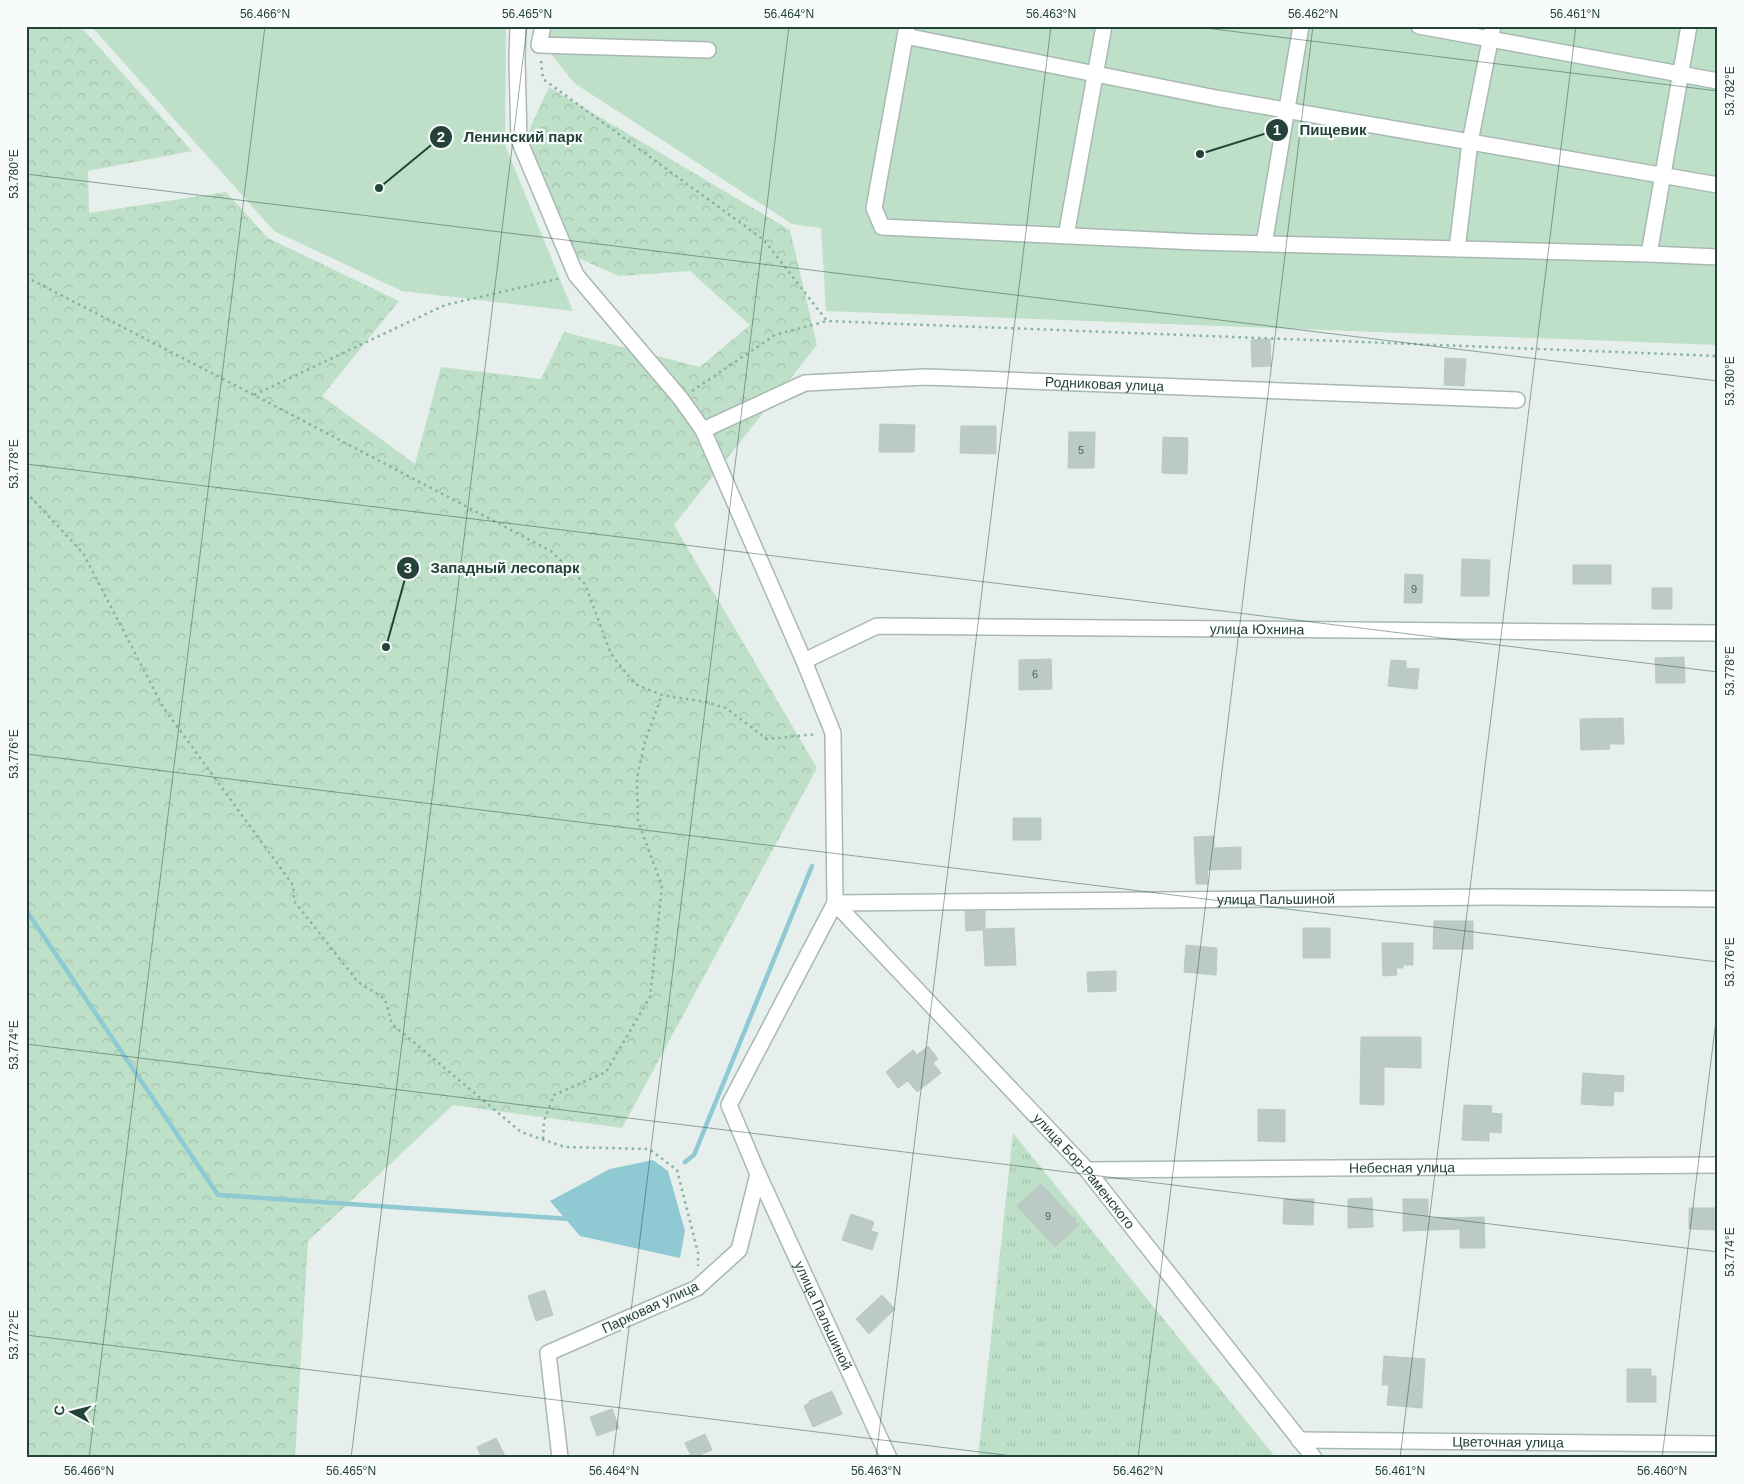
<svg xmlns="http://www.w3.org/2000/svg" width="1744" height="1484" viewBox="0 0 1744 1484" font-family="Arial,sans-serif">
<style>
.grass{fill:url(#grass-tufts)}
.forest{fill:url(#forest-crowns)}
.green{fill:#bfe0c8}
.water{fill:#8ec9d4}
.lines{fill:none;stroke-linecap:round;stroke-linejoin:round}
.stream{stroke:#8ec9d4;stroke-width:4.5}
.building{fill:#bbcac4;stroke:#b8c9c2}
.minor-casing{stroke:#a8b8b2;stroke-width:18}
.path{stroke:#86b3a5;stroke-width:2.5;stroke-dasharray:2.5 4;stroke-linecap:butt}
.minor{stroke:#fff;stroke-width:15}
.ticks{fill:none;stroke:#24423a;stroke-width:1;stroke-opacity:0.45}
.labels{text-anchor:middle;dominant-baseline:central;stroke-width:4.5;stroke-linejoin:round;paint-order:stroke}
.number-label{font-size:11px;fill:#4a645c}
.street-label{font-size:14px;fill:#24423a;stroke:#f7fbf9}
.leader{fill:none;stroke:#24423a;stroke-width:2}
.callout-dot{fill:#24423a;stroke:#f7fbf9;stroke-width:2}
.mark-label{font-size:15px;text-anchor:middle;font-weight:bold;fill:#fff}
.callout-label{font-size:15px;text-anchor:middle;font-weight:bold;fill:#24423a;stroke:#f7fbf9;stroke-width:4.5;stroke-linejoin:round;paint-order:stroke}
.neatline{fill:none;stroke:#24423a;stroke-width:2}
.ticks-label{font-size:12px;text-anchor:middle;fill:#24423a}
</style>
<defs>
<pattern id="grass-tufts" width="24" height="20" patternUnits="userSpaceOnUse" patternTransform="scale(1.25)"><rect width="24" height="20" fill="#bfe0c8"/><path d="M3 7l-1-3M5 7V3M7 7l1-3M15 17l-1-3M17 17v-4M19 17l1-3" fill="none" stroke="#a4c1ad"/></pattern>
<pattern id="forest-crowns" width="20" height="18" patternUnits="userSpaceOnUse" patternTransform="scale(1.25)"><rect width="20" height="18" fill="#bfe0c8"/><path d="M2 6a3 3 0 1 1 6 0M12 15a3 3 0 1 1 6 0" fill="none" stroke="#a4c1ad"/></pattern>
</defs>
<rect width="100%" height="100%" fill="#e6efeb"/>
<path class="grass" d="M 1013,1133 L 1276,1458 L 978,1458 Z"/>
<path class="forest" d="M 26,26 L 80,26 L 192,151 L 88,171 L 89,213 L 226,192 L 268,238 L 399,301 L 322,396 L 415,464 L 441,367 L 541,379 L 564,332 L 700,367 L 750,325 L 690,271 L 619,276 L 578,258 L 525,139 L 549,87 L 790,230 L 817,345 L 674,525 L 817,768 L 622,1128 L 453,1105 L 308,1241 L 295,1458 L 26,1458 Z"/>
<path class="green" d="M 91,26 L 506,26 L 505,145 L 573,311 L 402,291 L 274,231 Z
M 539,26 L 1718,26 L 1718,345 L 826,311 L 821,228 L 792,224 L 574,83 L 537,36 Z"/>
<path class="water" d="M 653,1160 L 668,1171 L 685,1231 L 680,1258 L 580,1236 L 550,1201 L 610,1169 Z"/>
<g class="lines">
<path class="stream" d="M 26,910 L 218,1195 L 570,1219
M 685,1162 L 694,1155 L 812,866"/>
</g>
<path class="building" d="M 1270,339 L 1271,366 L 1252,367 L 1251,340 Z
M 1445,358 L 1466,359 L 1464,386 L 1444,385 Z
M 880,424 L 915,425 L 914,452 L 879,452 Z
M 961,426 L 996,426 L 996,454 L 960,453 Z
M 1069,432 L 1095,432 L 1094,468 L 1068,468 Z
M 1163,437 L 1188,438 L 1187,474 L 1162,473 Z
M 1462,559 L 1490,560 L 1489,596 L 1461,596 Z
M 1573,565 L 1611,565 L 1611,584 L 1573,584 Z
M 1405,574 L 1423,575 L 1422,603 L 1404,603 Z
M 1652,588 L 1672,588 L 1672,609 L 1652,609 Z
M 1684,657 L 1685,683 L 1656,683 L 1655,658 Z
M 1051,659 L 1052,689 L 1019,690 L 1019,660 Z
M 1391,660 L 1406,661 L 1406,668 L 1419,669 L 1417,689 L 1388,686 Z
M 1623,718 L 1624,744 L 1609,744 L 1610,749 L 1581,750 L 1580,719 Z
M 1013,818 L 1041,818 L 1041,840 L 1013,840 Z
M 1214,836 L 1214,848 L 1241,847 L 1241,869 L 1207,870 L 1208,884 L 1196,884 L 1194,837 Z
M 965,911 L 985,911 L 985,929 L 1014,928 L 1016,965 L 985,966 L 983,930 L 966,931 Z
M 1434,921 L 1473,921 L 1473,949 L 1433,949 Z
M 1303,928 L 1330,928 L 1330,958 L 1303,958 Z
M 1382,943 L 1413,943 L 1413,965 L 1403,965 L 1403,968 L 1396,968 L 1397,975 L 1383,976 Z
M 1186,945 L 1217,948 L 1216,975 L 1184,972 Z
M 1116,971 L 1116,991 L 1088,992 L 1087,972 Z
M 1361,1037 L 1421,1037 L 1421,1068 L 1384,1067 L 1384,1105 L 1360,1104 Z
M 928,1046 L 938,1059 L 933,1063 L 941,1073 L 917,1092 L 908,1081 L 898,1088 L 886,1072 L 913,1050 L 917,1055 Z
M 1583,1073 L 1624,1076 L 1623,1092 L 1614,1091 L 1613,1106 L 1581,1104 Z
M 1464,1105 L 1492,1106 L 1491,1113 L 1502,1114 L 1501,1133 L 1489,1132 L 1489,1141 L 1462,1140 Z
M 1258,1109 L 1285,1110 L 1285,1142 L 1258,1141 Z
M 1041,1184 L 1079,1225 L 1055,1247 L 1017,1206 Z
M 1372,1198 L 1373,1227 L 1348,1228 L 1348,1199 Z
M 1284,1199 L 1314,1199 L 1313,1225 L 1283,1224 Z
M 1403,1199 L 1428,1199 L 1428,1218 L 1484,1217 L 1485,1248 L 1460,1248 L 1460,1229 L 1403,1231 Z
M 1689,1208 L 1718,1208 L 1718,1230 L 1689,1229 Z
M 851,1214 L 874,1222 L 871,1231 L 878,1233 L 872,1250 L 842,1240 Z
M 545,1290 L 553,1315 L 536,1321 L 528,1296 Z
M 882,1295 L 895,1309 L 869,1334 L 856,1319 Z
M 1384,1356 L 1425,1359 L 1422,1408 L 1387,1405 L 1389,1385 L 1382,1385 Z
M 1627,1369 L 1651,1369 L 1651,1376 L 1656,1376 L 1656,1402 L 1627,1402 Z
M 832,1391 L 842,1414 L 813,1427 L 804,1406 L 809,1403 L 809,1401 Z
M 612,1409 L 619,1428 L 597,1436 L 590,1417 Z
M 705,1434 L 712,1450 L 692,1458 L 685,1443 Z
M 496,1438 L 506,1458 L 482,1458 L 477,1447 Z"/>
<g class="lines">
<defs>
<g id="minor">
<path d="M 518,26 L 517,59 L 519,140 L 576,275 L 681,399 L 703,430 L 804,661 L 833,733 L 835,903 L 729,1105 L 758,1174 L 739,1250 L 697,1288 L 548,1353 L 560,1458"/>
<path d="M 543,26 L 539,45 L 708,50"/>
<path d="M 907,26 L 874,208 L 882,227 L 1197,242 L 1649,254"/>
<path d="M 1419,26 L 1718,81"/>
<path d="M 1689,26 L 1649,254 L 1718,257"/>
<path d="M 905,36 L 1216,98 L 1718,185"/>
<path d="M 1066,236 L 1104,26"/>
<path d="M 1264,244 L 1301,26"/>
<path d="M 1457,249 L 1470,142 L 1493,26"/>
<path id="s1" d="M 703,430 L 805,383 L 926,377 L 1517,400"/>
<path id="s2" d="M 804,661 L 877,626 L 1718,633"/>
<path id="s3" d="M 835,903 L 1493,897 L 1718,899"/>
<path id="s4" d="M 835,903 L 1087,1170 L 1314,1458"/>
<path id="s5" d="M 1087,1170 L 1718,1165"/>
<path id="s6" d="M 758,1174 L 889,1458"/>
<path id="s7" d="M 1299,1440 L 1718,1444"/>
</g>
</defs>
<use href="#minor" class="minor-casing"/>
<path class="path" d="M 541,61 L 543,79 L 764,240 L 827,321 L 1718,356
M 26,277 L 254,395 L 551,551 L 585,584 L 611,654 L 635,684 L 662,695 L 706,702 L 726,708 L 767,739 L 817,734
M 692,391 L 775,335 L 827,321
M 254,395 L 445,305 L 562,278
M 26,492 L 83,553 L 163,707 L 293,885 L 294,901 L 358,982 L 385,999 L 392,1024 L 521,1132 L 565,1147 L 649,1149 L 677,1170 L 698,1253 L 698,1266
M 543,1139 L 544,1121 L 554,1095 L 606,1072 L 650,997 L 662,886 L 638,821 L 637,778 L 645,741 L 662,695"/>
<use href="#minor" class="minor"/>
</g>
<path class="ticks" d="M 1189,26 L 1718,91M 26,174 L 1718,381M 26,464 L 1718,672M 26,754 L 1718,962M 26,1044 L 1718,1252M 26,1335 L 1029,1458M 89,1458 L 265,26M 351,1458 L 527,26M 613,1458 L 789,26M 876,1458 L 1051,26M 1138,1458 L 1313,26M 1400,1458 L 1576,26M 1662,1458 L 1718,1004"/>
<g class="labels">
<g class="number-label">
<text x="1081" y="450">5</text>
<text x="1414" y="589">9</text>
<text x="1035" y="674">6</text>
<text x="1048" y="1216">9</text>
</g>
<g class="street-label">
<text stroke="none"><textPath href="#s1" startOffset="412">Родниковая улица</textPath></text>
<text stroke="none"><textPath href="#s2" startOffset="461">улица Юхнина</textPath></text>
<text stroke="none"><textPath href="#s3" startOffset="441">улица Пальшиной</textPath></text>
<text stroke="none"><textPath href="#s5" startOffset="315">Небесная улица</textPath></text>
<text stroke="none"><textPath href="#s4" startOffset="366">улица Бор-Раменского</textPath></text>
<text transform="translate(650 1307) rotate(-25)">Парковая улица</text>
<text stroke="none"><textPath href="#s6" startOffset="156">улица Пальшиной</textPath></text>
<text stroke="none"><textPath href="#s7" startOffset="209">Цветочная улица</textPath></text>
</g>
</g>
<path class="leader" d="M1200 154L1277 130M379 188L441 137M386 647L408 568"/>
<g class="callout-dot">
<circle cx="1200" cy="154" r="5"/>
<circle cx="379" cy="188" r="5"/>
<circle cx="386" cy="647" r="5"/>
<circle cx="1277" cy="130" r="12"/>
<circle cx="441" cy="137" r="12"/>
<circle cx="408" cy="568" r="12"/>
</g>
<g class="mark-label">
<text x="1277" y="135">1</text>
<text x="441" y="142">2</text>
<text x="408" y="573">3</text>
</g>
<g class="callout-label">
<text x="1333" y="135">Пищевик</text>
<text x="523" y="142">Ленинский парк</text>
<text x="505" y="573">Западный лесопарк</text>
</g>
<rect width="1744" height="1484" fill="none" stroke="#f7fbf9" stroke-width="55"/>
<g transform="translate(72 1412) rotate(277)" stroke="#f7fbf9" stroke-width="4" paint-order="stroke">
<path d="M0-4L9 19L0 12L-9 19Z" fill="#24423a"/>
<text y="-8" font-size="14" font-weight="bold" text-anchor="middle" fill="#24423a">С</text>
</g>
<rect x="28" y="28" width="1688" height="1428" class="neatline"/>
<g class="ticks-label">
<text x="265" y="18">56.466°N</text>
<text x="527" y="18">56.465°N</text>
<text x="789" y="18">56.464°N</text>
<text x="1051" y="18">56.463°N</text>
<text x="1313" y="18">56.462°N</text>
<text x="1575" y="18">56.461°N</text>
<text transform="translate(1730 91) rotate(-90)" y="4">53.782°E</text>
<text transform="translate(14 174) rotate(-90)" y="4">53.780°E</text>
<text transform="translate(1730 381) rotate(-90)" y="4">53.780°E</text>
<text transform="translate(14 464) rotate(-90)" y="4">53.778°E</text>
<text transform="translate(1730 671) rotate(-90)" y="4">53.778°E</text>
<text transform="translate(14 754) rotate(-90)" y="4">53.776°E</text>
<text transform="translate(1730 962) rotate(-90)" y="4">53.776°E</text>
<text transform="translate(14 1045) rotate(-90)" y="4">53.774°E</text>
<text transform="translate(1730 1252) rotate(-90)" y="4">53.774°E</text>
<text transform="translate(14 1335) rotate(-90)" y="4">53.772°E</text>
<text x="89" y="1475">56.466°N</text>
<text x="351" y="1475">56.465°N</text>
<text x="614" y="1475">56.464°N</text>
<text x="876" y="1475">56.463°N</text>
<text x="1138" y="1475">56.462°N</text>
<text x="1400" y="1475">56.461°N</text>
<text x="1662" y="1475">56.460°N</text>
</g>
</svg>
